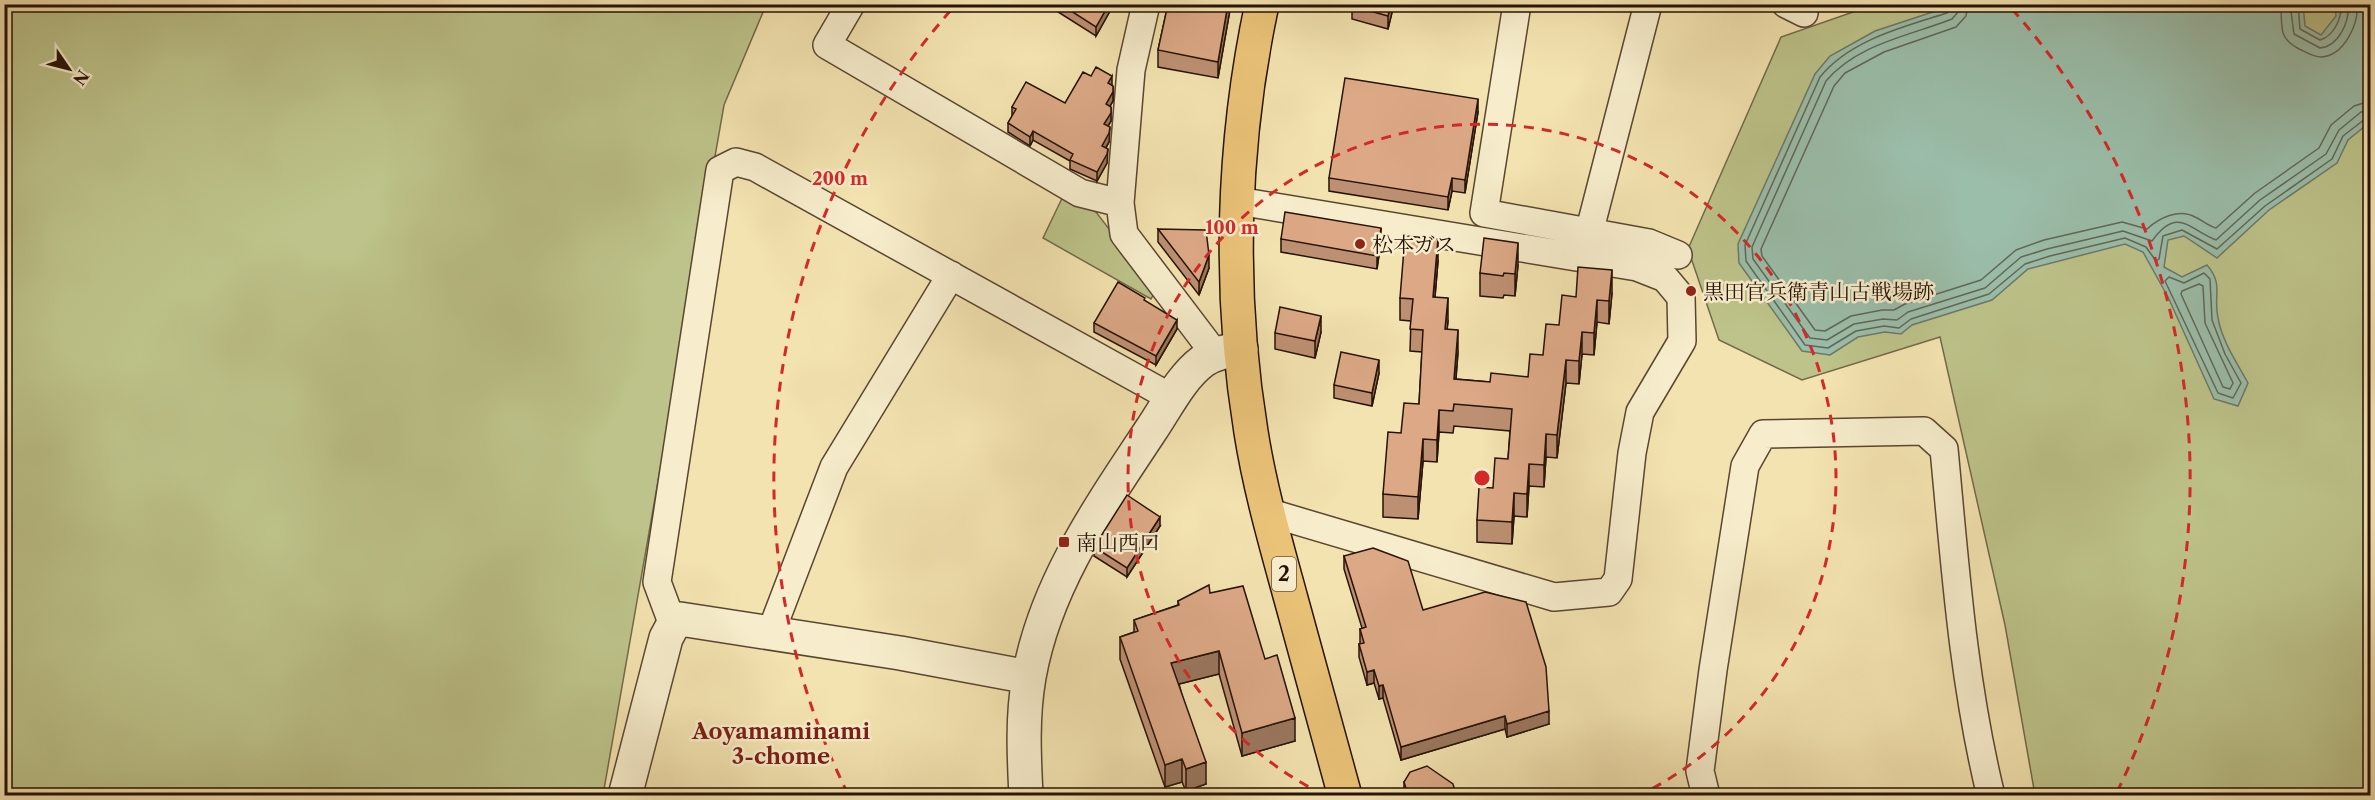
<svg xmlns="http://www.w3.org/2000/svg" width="2375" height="800" viewBox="0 0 2375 800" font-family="'Libre Caslon Text','Noto Serif JP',serif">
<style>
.green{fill:#bdc38a;stroke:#726a48;stroke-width:1.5}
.water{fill:#9bbeaa;stroke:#6c7968;stroke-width:1.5}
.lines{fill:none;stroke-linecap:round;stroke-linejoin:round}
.shore{stroke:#606858;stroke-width:1.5}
.minor-casing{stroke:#594630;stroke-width:30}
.tertiary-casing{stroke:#594630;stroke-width:36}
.trunk-casing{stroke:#261206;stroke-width:36}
.minor{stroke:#f7edcc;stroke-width:27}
.tertiary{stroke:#f7edcc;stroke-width:33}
.trunk{stroke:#eac278;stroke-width:33}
.wall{fill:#bd9073;stroke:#261206;stroke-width:1.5}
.shaded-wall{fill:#9a765e;stroke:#261206;stroke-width:1.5}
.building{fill:#dca886;stroke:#261206;stroke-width:1.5}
.ring{fill:none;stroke:#d62828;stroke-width:3;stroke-dasharray:10 8}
.poi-dot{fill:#8f2418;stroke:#f7edcc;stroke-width:2}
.labels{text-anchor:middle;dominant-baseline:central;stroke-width:5;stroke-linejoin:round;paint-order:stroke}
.shield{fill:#f7edcc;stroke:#655441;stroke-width:1.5}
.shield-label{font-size:20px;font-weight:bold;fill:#261206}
.poi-label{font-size:21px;fill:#261206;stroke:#f7edcc;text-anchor:start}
.neighbourhood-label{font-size:22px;font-weight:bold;fill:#7a1f14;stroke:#f7edcc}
.centre{fill:#d62828;stroke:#f7edcc;stroke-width:3}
.ring-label{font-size:18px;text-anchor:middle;font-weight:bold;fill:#d62828;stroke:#f7edcc;stroke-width:5;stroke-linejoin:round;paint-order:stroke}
</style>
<rect width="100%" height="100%" fill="#f3e3b0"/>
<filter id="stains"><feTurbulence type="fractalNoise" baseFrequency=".00333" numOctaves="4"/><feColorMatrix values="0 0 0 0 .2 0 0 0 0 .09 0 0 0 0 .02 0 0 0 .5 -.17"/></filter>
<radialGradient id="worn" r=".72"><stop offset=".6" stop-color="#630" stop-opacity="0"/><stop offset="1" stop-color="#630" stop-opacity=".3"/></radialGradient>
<path class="green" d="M 1876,4 L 2370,5 L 2370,795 L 2035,795 L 2005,625 L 1940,337 L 1802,380 L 1719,340 L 1688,249 L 1781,37 Z
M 5,5 L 766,5 L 724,105 L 603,795 L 5,796 Z
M 1065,192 L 1096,212 L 1156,290 L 1151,299 L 1043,238 Z"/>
<path class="water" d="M 2303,4 L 2305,26 L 2321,35 L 2336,16 L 2335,5 L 2370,5 L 2370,122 L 2348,140 L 2337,163 L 2269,210 L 2217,258 L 2184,236 L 2168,240 L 2164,267 L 2182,277 L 2207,265 C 2224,285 2213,295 2218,318 C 2222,341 2237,363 2248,383 L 2238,406 L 2214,399 L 2168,297 L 2143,252 L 2125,244 L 2028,269 L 1992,300 L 1912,325 L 1901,334 L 1885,332 L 1858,337 L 1830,355 L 1802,351 L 1739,263 L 1738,244 L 1815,74 L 1830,56 L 1875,31 L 1954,5 Z"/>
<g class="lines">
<path class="shore" d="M 1951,4 L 1947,13 C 1903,27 1850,40 1820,77 L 1745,245 L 1746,261 L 1805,345 L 1828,348 L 1856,331 L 1884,326 L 1899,328 L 1911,319 L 1989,294 L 2025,264 L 2050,256 L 2125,238 L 2146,247 L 2156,261 L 2159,259 L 2163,236 L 2182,230 L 2217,249 L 2265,206 L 2332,159 L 2343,136 L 2365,119 L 2370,117
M 1959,4 L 1958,12 L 1952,19 C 1909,36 1857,44 1826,81 L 1752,247 L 1753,259 L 1810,338 L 1827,340 L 1854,324 L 1883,319 L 1897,320 L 1908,312 L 1985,288 L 2021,257 L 2047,249 L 2123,231 L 2152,241 C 2178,205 2189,230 2216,240 L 2260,200 L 2326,154 L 2339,130 L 2361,112 L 2370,110
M 1968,4 L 1966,16 L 1956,27 L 1884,52 L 1845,73 L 1834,86 L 1761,249 L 1762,256 L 1815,330 L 1825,331 L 1851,316 L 1882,310 L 1894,310 L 1905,304 L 1981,280 L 2016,250 L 2044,240 L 2122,222 L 2147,229 C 2159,218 2179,208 2195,217 C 2202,220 2208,226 2216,228 L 2255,193 L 2319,148 L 2331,125 L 2354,106 L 2370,101
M 2281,4 C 2281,13 2281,24 2283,33 C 2286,41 2292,45 2299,49 C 2306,52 2313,57 2321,57 C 2344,56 2359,24 2357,4
M 2290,4 L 2294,34 L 2320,48 C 2339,46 2350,21 2348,4
M 2298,4 L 2300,29 L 2320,40 C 2334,36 2342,18 2341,4
M 2204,273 L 2210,279 L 2212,320 L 2225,354 L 2241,383 L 2233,398 L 2218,393 L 2165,281 L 2169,277 L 2184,283 Z
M 2199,284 L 2203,286 L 2205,323 L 2233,383 L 2230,389 L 2223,387 L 2181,294 L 2182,291 Z"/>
<defs>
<path id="minor" d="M 851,4 L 827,45 L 1080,193 L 1120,203
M 1146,4 L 1131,70 L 1120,203 L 1124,234 L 1215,354
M 1517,4 L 1484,213 L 1649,243 L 1678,255
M 1786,4 L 1804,13
M 1238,201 L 1637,267 L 1665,278 L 1681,297 L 1682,341 L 1640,412 L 1632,453 L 1618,579 L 1609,592 L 1554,597 L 1267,512
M 1589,233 L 1648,4
M 673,625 L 657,582 L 720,170 L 736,162 L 755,167 L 1172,398
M 771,632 L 834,467 L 951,275
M 1706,796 L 1700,771 L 1713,670 L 1745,466 L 1763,434 L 1924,431 L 1944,449 C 1955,565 1963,682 1991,796"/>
<path id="tertiary" d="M 625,796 L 666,638 L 673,625 L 680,619 L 900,653 L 1029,677
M 1026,796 C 1024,756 1022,717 1029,677 C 1045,585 1100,507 1151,430 C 1166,408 1181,377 1203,361 C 1214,353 1228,351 1241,349"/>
<path id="trunk" d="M 1262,4 C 1232,144 1228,291 1251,432 C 1260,489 1276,544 1291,599 C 1309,665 1327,730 1345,796"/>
</defs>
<use href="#minor" class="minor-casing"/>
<use href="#tertiary" class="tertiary-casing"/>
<use href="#trunk" class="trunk-casing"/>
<use href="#minor" class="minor"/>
<use href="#tertiary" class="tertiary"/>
<use href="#trunk" class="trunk"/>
</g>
<path class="wall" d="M 1055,4 L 1114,4 L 1096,36 L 1055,10 Z
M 1168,4 L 1231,4 L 1218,78 L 1158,67 L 1158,50 Z
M 1394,4 L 1388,29 L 1352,19 L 1352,6 Z
M 1091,76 L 1112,85 L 1113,95 L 1113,101 L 1110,106 L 1111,121 L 1108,126 L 1109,142 L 1106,148 L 1107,163 L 1097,181 L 1070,169 L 1070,161 L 1033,140 L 1030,146 L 1008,132 L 1008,123 L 1012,116 L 1012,107 L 1065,103 Z
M 1478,112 L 1465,193 L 1452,191 L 1448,210 L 1329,191 L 1329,178 Z
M 1158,229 L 1209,268 L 1199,295 L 1158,242 Z
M 1281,239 L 1381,241 L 1377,269 L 1281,252 Z
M 1438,261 L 1435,297 L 1448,321 L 1447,329 L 1458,352 L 1456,379 L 1490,382 L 1528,377 L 1543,355 L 1576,297 L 1612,293 L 1609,324 L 1597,322 L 1594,355 L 1582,354 L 1579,384 L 1566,383 L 1557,458 L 1546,457 L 1544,487 L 1529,486 L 1527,517 L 1514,516 L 1512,544 L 1477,542 L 1477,520 L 1508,459 L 1510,431 L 1454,426 L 1453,433 L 1439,432 L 1437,462 L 1423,461 L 1418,519 L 1383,517 L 1383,494 L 1401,433 L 1419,404 L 1422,352 L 1410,351 L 1411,321 L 1400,320 L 1400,298 Z
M 1518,265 L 1515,296 L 1504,295 L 1503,298 L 1480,296 L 1480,273 Z
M 1145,301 L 1177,329 L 1156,365 L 1094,332 L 1094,323 Z
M 1321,332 L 1315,358 L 1275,349 L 1275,333 Z
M 1379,373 L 1372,406 L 1334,398 L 1334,385 Z
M 1160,526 L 1127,577 L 1094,556 L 1094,547 Z
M 1344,556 L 1423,610 L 1549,724 L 1507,737 L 1505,729 L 1401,760 L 1383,698 L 1379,699 L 1374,683 L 1367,685 L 1359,657 L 1359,644 L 1360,644 L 1360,629 L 1362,628 L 1344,569 Z
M 1210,593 L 1265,659 L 1295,741 L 1242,756 L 1219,674 L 1179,684 L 1206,784 L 1186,791 L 1182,782 L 1165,787 L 1120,659 L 1120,637 L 1134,632 L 1134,620 L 1178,605 L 1178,601 Z
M 1404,782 L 1456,795 L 1404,795 Z"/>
<path class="shaded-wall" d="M 1109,4 L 1114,4 L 1096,36 L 1096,27 Z
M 1228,4 L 1231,4 L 1218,78 L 1218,62 Z
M 1391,4 L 1394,4 L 1388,29 L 1388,16 Z
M 1112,76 L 1112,85 L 1108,92 L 1108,83 Z
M 1113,86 L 1113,101 L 1106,113 L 1106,104 Z
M 1478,99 L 1478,112 L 1465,193 L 1465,180 Z
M 1111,107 L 1111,121 L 1104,133 L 1104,124 Z
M 1110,127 L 1109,142 L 1102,154 L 1102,146 Z
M 1033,131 L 1033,140 L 1030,146 L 1030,137 Z
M 1108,149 L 1107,163 L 1097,181 L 1097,172 Z
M 1452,178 L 1452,191 L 1448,210 L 1448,197 Z
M 1381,228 L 1381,241 L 1377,269 L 1377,256 Z
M 1438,239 L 1438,261 L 1433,320 L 1433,297 Z
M 1518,243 L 1518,265 L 1515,296 L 1515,274 Z
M 1209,255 L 1209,268 L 1199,295 L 1199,282 Z
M 1612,270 L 1612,293 L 1609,324 L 1609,301 Z
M 1448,298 L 1448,321 L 1445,351 L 1445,329 Z
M 1597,300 L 1597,322 L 1594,355 L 1594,333 Z
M 1321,316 L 1321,332 L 1315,358 L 1315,341 Z
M 1177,320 L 1177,329 L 1156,365 L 1156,356 Z
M 1458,330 L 1458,352 L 1454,401 L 1454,379 Z
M 1582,332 L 1582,354 L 1579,384 L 1579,361 Z
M 1379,360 L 1379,373 L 1372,406 L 1372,393 Z
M 1566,360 L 1566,383 L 1557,458 L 1557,435 Z
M 1439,410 L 1439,432 L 1437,462 L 1437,440 Z
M 1546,434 L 1546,457 L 1544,487 L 1544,465 Z
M 1423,439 L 1423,461 L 1418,519 L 1418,497 Z
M 1529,464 L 1529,486 L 1527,517 L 1527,494 Z
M 1514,493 L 1514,516 L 1512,544 L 1512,522 Z
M 1160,517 L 1160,526 L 1127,577 L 1127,568 Z
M 1219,651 L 1219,674 L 1171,686 L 1171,663 Z
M 1374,670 L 1374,683 L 1367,685 L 1367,672 Z
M 1383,685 L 1383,698 L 1379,699 L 1379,686 Z
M 1549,711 L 1549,724 L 1507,737 L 1507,724 Z
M 1505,716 L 1505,729 L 1401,760 L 1401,747 Z
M 1295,718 L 1295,741 L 1242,756 L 1242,733 Z
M 1182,759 L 1182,782 L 1165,787 L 1165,765 Z
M 1206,762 L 1206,784 L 1186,791 L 1186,769 Z"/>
<path class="building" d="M 1060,4 L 1109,4 L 1096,27 Z
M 1168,4 L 1228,4 L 1218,62 L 1158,50 Z
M 1353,4 L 1391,4 L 1388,16 L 1352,6 Z
M 1096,67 L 1112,76 L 1108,83 L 1113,86 L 1113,92 L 1106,104 L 1111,107 L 1111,113 L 1104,124 L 1110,127 L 1109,133 L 1102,146 L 1108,149 L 1107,154 L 1097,172 L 1070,160 L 1073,154 L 1033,131 L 1030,137 L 1008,123 L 1016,109 L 1012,107 L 1026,82 L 1065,103 L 1083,72 L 1091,76 Z
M 1345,78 L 1478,99 L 1465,180 L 1452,178 L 1448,197 L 1329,178 Z
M 1285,212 L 1381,228 L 1377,256 L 1281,239 Z
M 1158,229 L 1206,230 L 1209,255 L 1199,282 Z
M 1405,236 L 1438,239 L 1433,297 L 1448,298 L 1445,329 L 1458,330 L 1454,379 L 1490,382 L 1491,373 L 1528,377 L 1530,354 L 1543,355 L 1546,324 L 1559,325 L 1562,295 L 1576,297 L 1578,267 L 1612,270 L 1609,301 L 1597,300 L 1594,333 L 1582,332 L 1579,361 L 1566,360 L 1557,435 L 1546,434 L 1544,465 L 1529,464 L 1527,494 L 1514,493 L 1512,522 L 1477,520 L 1479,487 L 1493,488 L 1495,458 L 1508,459 L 1512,409 L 1454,404 L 1453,411 L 1439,410 L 1437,440 L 1423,439 L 1418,497 L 1383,494 L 1388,432 L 1401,433 L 1404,403 L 1419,404 L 1423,330 L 1410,329 L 1413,299 L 1400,298 Z
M 1484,238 L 1518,243 L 1515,274 L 1504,273 L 1503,276 L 1480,273 Z
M 1118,282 L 1145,298 L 1144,300 L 1177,320 L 1156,356 L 1094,323 Z
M 1280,307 L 1321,316 L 1315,341 L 1275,333 Z
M 1341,352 L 1379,360 L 1372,393 L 1334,385 Z
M 1127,495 L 1160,517 L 1127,568 L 1094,547 Z
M 1373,548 L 1408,561 L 1423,610 L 1485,592 L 1526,602 L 1546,667 L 1549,711 L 1507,724 L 1505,716 L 1401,747 L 1383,685 L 1379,686 L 1374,670 L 1367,672 L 1359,644 L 1364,643 L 1360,629 L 1366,627 L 1344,556 Z
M 1209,585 L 1210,593 L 1243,586 L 1265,659 L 1277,655 L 1295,718 L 1242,733 L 1219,651 L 1171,663 L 1206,762 L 1186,769 L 1182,759 L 1165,765 L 1120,637 L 1138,631 L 1134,620 L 1179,605 L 1178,601 Z
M 1427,766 L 1453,784 L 1456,795 L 1408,795 L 1404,782 L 1410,772 Z"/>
<g class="ring">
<path d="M1324 795A354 354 0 1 1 1640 795"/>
<path d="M848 794A708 708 0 0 1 952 9M2012 9A708 708 0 0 1 2116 794"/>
</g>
<g class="poi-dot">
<circle cx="1360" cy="244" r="6"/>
<circle cx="1691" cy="291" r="6"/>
<rect x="1058" y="536" width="12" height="12" rx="3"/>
</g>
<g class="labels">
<rect class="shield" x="1272" y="557" width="24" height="34" rx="4.5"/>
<g class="shield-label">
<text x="1284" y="574">2</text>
</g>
<g class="poi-label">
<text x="1372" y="244">松本ガス</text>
<text x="1703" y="291">黒田官兵衛青山古戦場跡</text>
<text x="1076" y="542">南山西口</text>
</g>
<g class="neighbourhood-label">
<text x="781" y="731">Aoyamaminami<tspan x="781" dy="25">3-chome</tspan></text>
</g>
</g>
<circle cx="1482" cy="478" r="9" class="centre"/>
<g class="ring-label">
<text x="840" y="185">200 m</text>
<text x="1232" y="234">100 m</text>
</g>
<rect width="2375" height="800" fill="none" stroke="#f3e3b0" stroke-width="24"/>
<rect x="6" y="6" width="2363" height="788" fill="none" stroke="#261206" stroke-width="3"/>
<rect x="12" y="12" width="2351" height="776" fill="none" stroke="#261206" stroke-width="1.5"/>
<g transform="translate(69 69) rotate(125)" stroke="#f7edcc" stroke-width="4.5" paint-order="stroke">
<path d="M0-4.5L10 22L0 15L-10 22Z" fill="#261206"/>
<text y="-9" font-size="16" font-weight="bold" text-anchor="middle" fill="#261206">N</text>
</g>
<rect width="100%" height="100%" filter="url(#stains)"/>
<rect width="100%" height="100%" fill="url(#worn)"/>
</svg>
